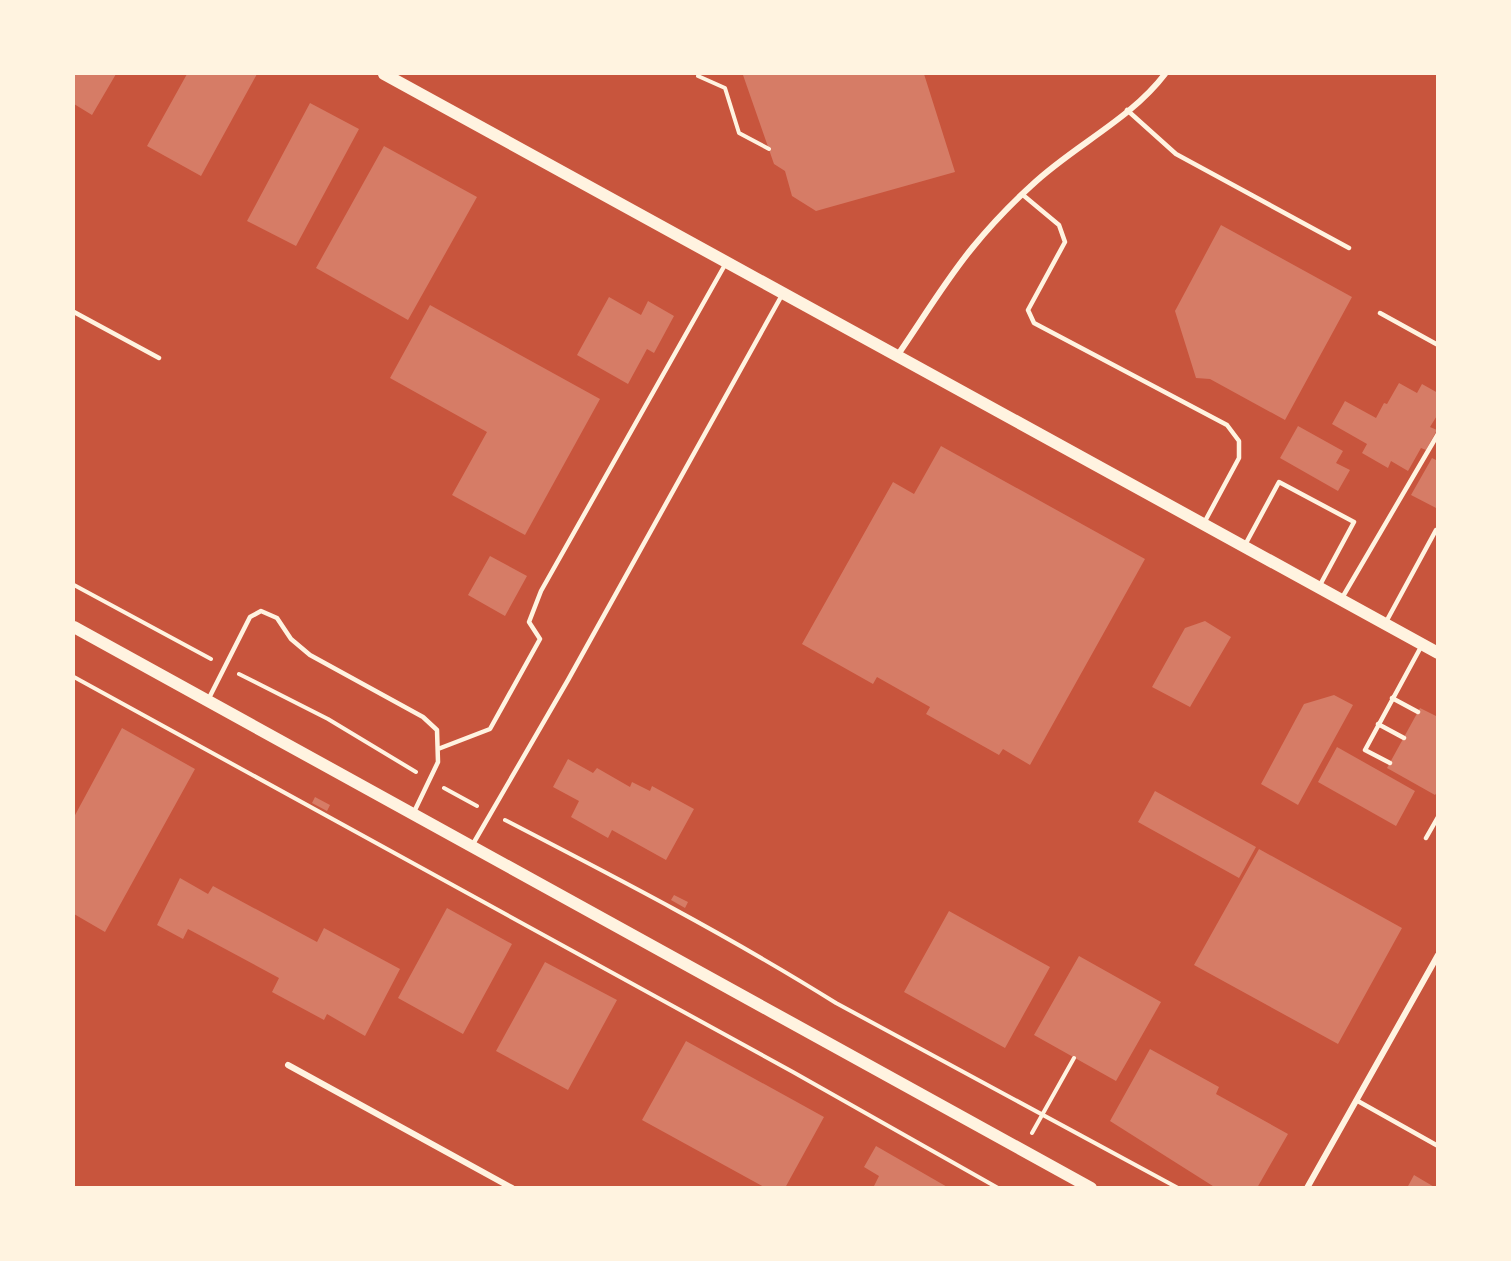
<svg xmlns="http://www.w3.org/2000/svg" width="1511" height="1261" viewBox="0 0 1511 1261" font-family="Arial,sans-serif">
<style>
.building{fill:#d67c66}
.lines{fill:none;stroke-linecap:round;stroke-linejoin:round}
.path{stroke:#fff3e0;stroke-width:4}
.service{stroke:#fff3e0;stroke-width:4.5}
.minor{stroke:#fff3e0;stroke-width:6}
.secondary{stroke:#fff3e0;stroke-width:12}
</style>
<rect width="100%" height="100%" fill="#c8553d"/>
<path class="building" d="M 74,74 L 116,74 L 92,115 L 74,104 Z
M 187,74 L 257,74 L 201,176 L 147,146 Z
M 747,74 L 924,74 L 955,172 L 816,211 L 792,196 L 785,171 L 774,164 L 743,75 Z
M 310,103 L 359,129 L 296,246 L 247,221 Z
M 384,146 L 477,197 L 408,320 L 316,268 Z
M 1221,225 L 1352,297 L 1285,420 L 1210,379 L 1196,378 L 1175,311 Z
M 609,297 L 641,315 L 648,301 L 674,316 L 654,353 L 647,349 L 628,384 L 577,355 Z
M 430,305 L 600,399 L 525,535 L 452,495 L 487,432 L 390,378 Z
M 1399,383 L 1417,393 L 1422,384 L 1438,393 L 1438,414 L 1430,427 L 1437,430 L 1426,450 L 1421,448 L 1408,471 L 1391,461 L 1388,468 L 1362,453 L 1367,444 L 1332,424 L 1345,401 L 1376,418 L 1384,403 L 1387,404 Z
M 1298,426 L 1343,451 L 1336,463 L 1350,470 L 1338,491 L 1280,458 Z
M 941,446 L 1145,559 L 1030,765 L 1003,749 L 999,755 L 926,714 L 930,707 L 877,677 L 873,684 L 802,644 L 893,482 L 914,494 Z
M 1432,458 L 1438,461 L 1438,509 L 1411,495 Z
M 490,556 L 527,576 L 505,616 L 468,595 Z
M 1205,621 L 1231,637 L 1190,707 L 1152,687 L 1185,628 Z
M 1334,695 L 1353,705 L 1298,805 L 1261,784 L 1304,704 Z
M 1420,708 L 1438,717 L 1438,791 L 1435,795 L 1387,768 Z
M 122,728 L 195,769 L 105,932 L 74,914 L 74,817 Z
M 1337,747 L 1415,791 L 1396,826 L 1318,782 Z
M 568,759 L 593,773 L 597,768 L 630,787 L 632,782 L 650,791 L 652,786 L 694,809 L 666,860 L 612,830 L 608,838 L 571,817 L 579,801 L 553,787 Z
M 1155,791 L 1256,847 L 1239,878 L 1138,822 Z
M 315,797 L 330,805 L 327,811 L 312,803 Z
M 1259,849 L 1402,928 L 1338,1044 L 1194,965 Z
M 180,878 L 208,894 L 213,886 L 317,942 L 324,928 L 400,969 L 365,1036 L 327,1014 L 324,1020 L 272,992 L 279,978 L 188,929 L 183,939 L 157,925 Z
M 674,895 L 688,902 L 685,908 L 671,900 Z
M 447,908 L 512,944 L 463,1034 L 398,998 Z
M 949,911 L 1050,967 L 1005,1048 L 904,992 Z
M 1079,956 L 1161,1002 L 1116,1081 L 1034,1035 Z
M 545,962 L 617,1000 L 568,1090 L 496,1051 Z
M 686,1041 L 824,1117 L 785,1188 L 766,1188 L 642,1120 Z
M 1150,1049 L 1219,1087 L 1216,1094 L 1288,1134 L 1257,1188 L 1216,1188 L 1110,1121 Z
M 876,1146 L 949,1188 L 873,1188 L 879,1176 L 864,1167 Z
M 1414,1175 L 1436,1188 L 1407,1188 Z"/>
<g class="lines">
<path class="path" d="M 698,76 L 725,88 L 739,133 L 769,149
M 74,585 L 211,659
M 239,674 L 328,719 L 416,772
M 74,677 L 793,1072 L 998,1188
M 444,788 L 477,806
M 505,820 C 617,878 729,936 836,1003 L 1178,1188
M 1032,1133 L 1074,1058"/>
<path class="service" d="M 1127,110 L 1176,154 L 1349,248
M 1023,195 L 1059,225 L 1065,242 L 1028,310 L 1034,323 L 1227,425 L 1239,441 L 1239,458 L 1204,523
M 74,312 L 159,358
M 1380,313 L 1438,345
M 1245,545 L 1279,482 L 1354,522 L 1320,585
M 1342,598 L 1438,434
M 1386,622 L 1436,530
M 1392,698 L 1418,712
M 208,700 L 250,617 L 261,611 L 277,618 L 291,639 L 310,655 L 423,717 L 437,730 L 438,762 L 414,812
M 1378,724 L 1404,738
M 438,749 L 490,729 L 540,639 L 529,622 L 541,591 L 726,263
M 1390,763 L 1365,750 L 1422,645
M 1426,838 L 1438,817
M 473,844 L 568,680 L 782,295
M 1356,1100 L 1438,1146"/>
<path class="minor" d="M 897,356 C 922,320 945,281 973,247 C 991,225 1011,204 1032,185 C 1073,146 1130,120 1165,74
M 288,1065 L 512,1188
M 1307,1188 L 1438,955"/>
<path class="secondary" d="M 384,74 L 1438,653
M 74,627 L 1091,1188"/>
</g>
<rect width="1511" height="1261" fill="none" stroke="#fff3e0" stroke-width="150"/>
</svg>
